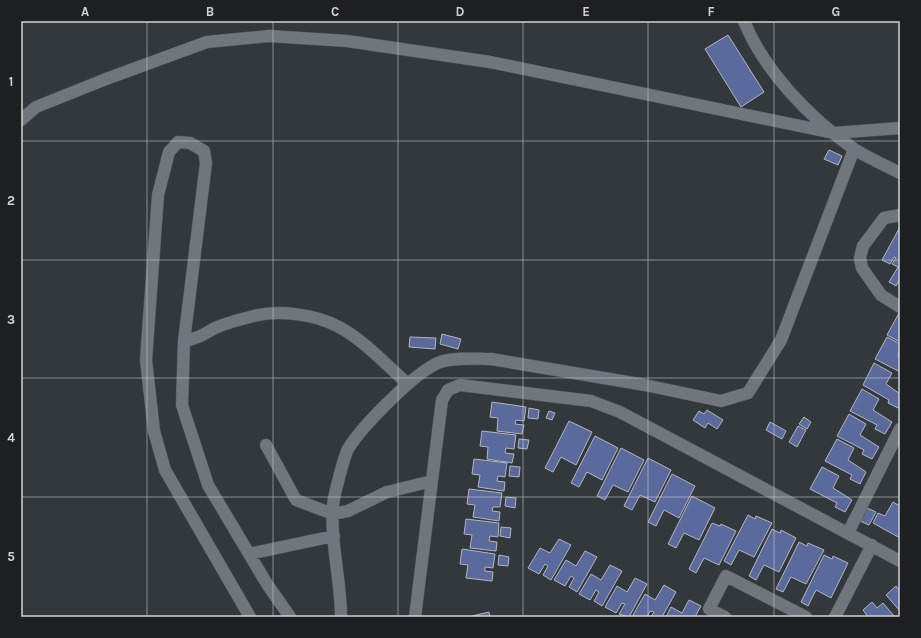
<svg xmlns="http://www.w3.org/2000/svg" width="921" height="638" viewBox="0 0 921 638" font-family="Karla,sans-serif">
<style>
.building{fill:#5a6a9d;stroke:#b4b7be}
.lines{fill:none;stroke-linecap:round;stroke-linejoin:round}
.minor-casing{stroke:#515559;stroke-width:13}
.minor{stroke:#70767b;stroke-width:12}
.grid{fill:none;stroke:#cfd2d5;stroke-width:1;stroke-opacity:0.55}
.neatline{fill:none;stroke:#cfd2d5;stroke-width:1.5}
.grid-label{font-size:13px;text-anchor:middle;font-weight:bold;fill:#cfd2d5}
</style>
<rect width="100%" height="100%" fill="#33383d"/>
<path class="building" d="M 728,35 L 764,92 L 741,107 L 705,49 Z
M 829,150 L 842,156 L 838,165 L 824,159 Z
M 900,227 L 900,279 L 896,286 L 889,282 L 898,267 L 892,264 L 896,258 L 894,257 L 890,264 L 882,260 Z
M 899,313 L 900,314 L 900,342 L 887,335 Z
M 442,334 L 461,339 L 458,349 L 440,344 Z
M 410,337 L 436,338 L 435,349 L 409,347 Z
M 887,337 L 900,344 L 898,357 L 900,358 L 900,372 L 875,359 Z
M 874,363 L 892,373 L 886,384 L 900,394 L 900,404 L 898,408 L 888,403 L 889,400 L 863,385 Z
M 862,389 L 879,399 L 873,410 L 892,422 L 885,434 L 875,429 L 877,425 L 850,411 Z
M 492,402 L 526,407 L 524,421 L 516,420 L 515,424 L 524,425 L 522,434 L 497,431 L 498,418 L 490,417 Z
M 529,408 L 539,410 L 538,419 L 528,418 Z
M 707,410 L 723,420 L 717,429 L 708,423 L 705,428 L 693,420 L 699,411 L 704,414 Z
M 549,411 L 555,413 L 552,420 L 546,418 Z
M 849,414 L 866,424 L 860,435 L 879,447 L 872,459 L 862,454 L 864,450 L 837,436 Z
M 804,417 L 811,422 L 807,429 L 799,424 Z
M 569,421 L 592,432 L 576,465 L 561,457 L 553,472 L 545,468 Z
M 770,422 L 786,431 L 782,439 L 766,430 Z
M 798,426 L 806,430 L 797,447 L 789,442 Z
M 482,431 L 516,435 L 514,449 L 506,448 L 505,453 L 514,454 L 512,463 L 487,459 L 488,447 L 480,446 Z
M 595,436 L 618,448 L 602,480 L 587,472 L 579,487 L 571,483 Z
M 519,439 L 529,440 L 527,449 L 518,448 Z
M 837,439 L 854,448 L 848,460 L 866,472 L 860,484 L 850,479 L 852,475 L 825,461 Z
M 621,448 L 644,460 L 628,492 L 613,485 L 605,500 L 597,496 Z
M 648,458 L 671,470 L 655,502 L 640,495 L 632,510 L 624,506 Z
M 474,459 L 507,463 L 505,477 L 498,476 L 497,481 L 505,482 L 504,491 L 478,487 L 480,475 L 472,474 Z
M 510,466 L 520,467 L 519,477 L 509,476 Z
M 822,467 L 839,476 L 833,488 L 852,500 L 845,512 L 835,507 L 837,503 L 810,489 Z
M 672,474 L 695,486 L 679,518 L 664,510 L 656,526 L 648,522 Z
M 469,489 L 502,493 L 500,507 L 493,507 L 492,511 L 500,512 L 499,521 L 473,517 L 475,505 L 467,504 Z
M 692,496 L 715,508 L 699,540 L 684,533 L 676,548 L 668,544 Z
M 506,497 L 516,498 L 515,508 L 505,506 Z
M 893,502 L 900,506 L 900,538 L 873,523 L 878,513 L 885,516 Z
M 867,508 L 876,512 L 869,525 L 860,521 Z
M 748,515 L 755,519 L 756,516 L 772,523 L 754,557 L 739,550 L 731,565 L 724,561 Z
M 466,519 L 499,523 L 498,537 L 490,536 L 489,541 L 497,542 L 496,551 L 470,548 L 472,535 L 464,534 Z
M 712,523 L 720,526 L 721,524 L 736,531 L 719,565 L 704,558 L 696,573 L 689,569 Z
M 501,527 L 511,528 L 510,538 L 500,536 Z
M 772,529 L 780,533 L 781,530 L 796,538 L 779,572 L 764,565 L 756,580 L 749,576 Z
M 559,539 L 571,545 L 551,580 L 543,575 L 548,566 L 545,564 L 539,574 L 528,568 L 540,548 L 550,553 Z
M 799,542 L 807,546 L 808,543 L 824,550 L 806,584 L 791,577 L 783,592 L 776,589 Z
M 462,549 L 495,554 L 493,568 L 485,567 L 485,571 L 493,572 L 492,581 L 466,578 L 468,565 L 460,564 Z
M 585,551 L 597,557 L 577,592 L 569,587 L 574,578 L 571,576 L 565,586 L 554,580 L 566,560 L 576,566 Z
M 499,555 L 509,557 L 508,566 L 498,565 Z
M 824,555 L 832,559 L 833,556 L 848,563 L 831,598 L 816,590 L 808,606 L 801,602 Z
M 610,565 L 622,571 L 602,606 L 594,601 L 599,592 L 596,590 L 590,600 L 579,594 L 591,574 L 601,580 Z
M 635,578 L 647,584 L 629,617 L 619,614 L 625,604 L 622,603 L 616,613 L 605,607 L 617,586 L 627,592 Z
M 664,585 L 676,592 L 662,617 L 651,617 L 654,612 L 650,611 L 647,617 L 637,617 L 633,615 L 645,594 L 655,600 Z
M 896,586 L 900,591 L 900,611 L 886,595 Z
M 689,600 L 701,606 L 695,617 L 666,617 L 671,607 L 682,613 Z
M 872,602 L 877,608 L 883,603 L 895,617 L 868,617 L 863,610 Z
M 489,612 L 490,617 L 472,617 L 472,616 Z"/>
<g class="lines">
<defs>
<path id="minor" d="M 744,21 C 764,71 810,118 854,149 C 868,158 885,165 900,173
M 21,120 L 36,107 L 106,79 L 207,42 L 269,36 L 347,41 L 490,62 L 834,133 L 900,128
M 900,215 L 884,218 L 863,246 L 860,258 L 862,268 L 881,295 L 900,307
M 184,341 C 197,339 204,334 215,328 C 226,323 238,320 250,317 C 277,309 315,314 339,327 C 365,341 386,365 408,384
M 266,445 L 296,500 L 333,514 L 348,511 L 387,492 L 432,481
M 848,533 L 900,429
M 249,554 L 334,536
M 250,617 L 165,470 L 154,431 L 146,360 L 158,195 L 169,152 L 178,142 L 190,143 L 204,151 L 206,163 L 184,341 L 182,405 L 208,485 L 267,584 L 290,617
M 341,617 C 341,580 330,543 333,505 C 334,495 344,457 348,449 C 362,426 415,372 440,362 C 455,357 476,359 491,359 L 645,385 L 721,401 L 748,393 L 781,340 L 854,149
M 415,617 L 442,400 L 448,390 L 460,385 L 591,401 L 620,412 L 900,561
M 725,617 L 709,609 L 726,576 L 806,617
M 835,617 L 872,545"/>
</defs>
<use href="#minor" class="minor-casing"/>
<use href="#minor" class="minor"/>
</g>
<path class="grid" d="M 147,21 L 147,617M 273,21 L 273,617M 398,21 L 398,617M 523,21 L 523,617M 648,21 L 648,617M 774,21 L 774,617M 21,141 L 900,141M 21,260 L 900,260M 21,378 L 900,378M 21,497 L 900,497"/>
<rect width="921" height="638" fill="none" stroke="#1d1f21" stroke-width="44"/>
<rect x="22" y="22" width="877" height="594" class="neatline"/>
<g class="grid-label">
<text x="85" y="16">A</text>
<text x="210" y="16">B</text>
<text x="335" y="16">C</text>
<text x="460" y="16">D</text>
<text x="586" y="16">E</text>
<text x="711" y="16">F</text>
<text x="836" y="16">G</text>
<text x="11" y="86">1</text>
<text x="11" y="205">2</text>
<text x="11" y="324">3</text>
<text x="11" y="442">4</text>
<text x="11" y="561">5</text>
</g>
</svg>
